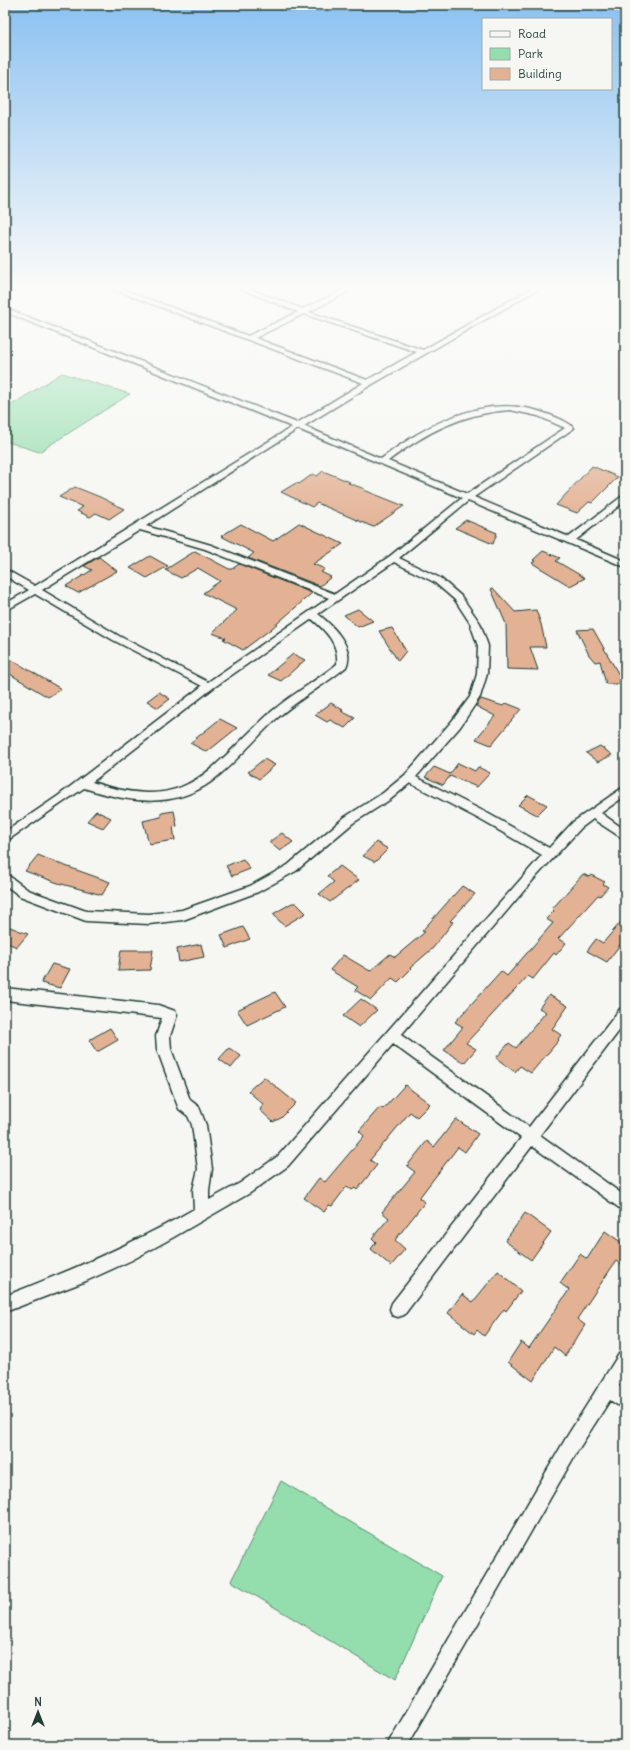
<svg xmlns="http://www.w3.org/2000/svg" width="630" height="1750" viewBox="0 0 630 1750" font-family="Delius,sans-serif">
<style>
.green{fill:#94ddad;stroke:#5a8d70}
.building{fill:#e3b295;stroke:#1f3d34}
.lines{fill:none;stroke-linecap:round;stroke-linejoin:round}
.street-casing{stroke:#1f3d34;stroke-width:3}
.street{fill:#f6f6f2;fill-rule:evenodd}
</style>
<rect width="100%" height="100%" fill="#f6f6f2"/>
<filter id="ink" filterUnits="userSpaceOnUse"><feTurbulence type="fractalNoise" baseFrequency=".025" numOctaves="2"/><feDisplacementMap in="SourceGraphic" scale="8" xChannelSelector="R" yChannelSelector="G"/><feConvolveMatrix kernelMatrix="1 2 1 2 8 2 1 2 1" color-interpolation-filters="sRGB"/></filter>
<g filter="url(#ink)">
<path class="green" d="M 62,373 L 130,394 L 39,452 L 5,441 L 5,409 Z
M 281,1481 L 442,1576 L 395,1680 L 231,1581 Z"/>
<path class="building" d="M 592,466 L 618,477 L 592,503 L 589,502 L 577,513 L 556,505 Z
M 323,471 L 350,482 L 348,483 L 365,489 L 364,490 L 404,506 L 373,527 L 317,503 L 312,507 L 281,492 L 296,483 L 299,484 L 313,474 L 317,476 Z
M 75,487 L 100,497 L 124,509 L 109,519 L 96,513 L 90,517 L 77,511 L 83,507 L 59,497 Z
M 466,520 L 497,533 L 493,544 L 455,528 Z
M 299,523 L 343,544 L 313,564 L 325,569 L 321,572 L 331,577 L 320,586 L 248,558 L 254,553 L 221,536 L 241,524 L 273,541 Z
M 195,551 L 229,569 L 232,569 L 239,564 L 312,593 L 271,629 L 243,650 L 223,639 L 226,638 L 212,633 L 237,610 L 203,593 L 220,581 L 198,568 L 181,578 L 165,570 Z
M 543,551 L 560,558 L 556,561 L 585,578 L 570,586 L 532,563 L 535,561 L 533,560 Z
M 150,556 L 168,566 L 147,578 L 130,568 Z
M 99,557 L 117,571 L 78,593 L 66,586 L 92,570 L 84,566 Z
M 493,588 L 515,612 L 536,610 L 541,624 L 546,647 L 530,647 L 538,670 L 507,669 L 506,624 L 491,589 Z
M 358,609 L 373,621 L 358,627 L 344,615 Z
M 392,628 L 406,651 L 398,661 L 379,631 Z
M 593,629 L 619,675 L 621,684 L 606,684 L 600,661 L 595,662 L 589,655 L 577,630 Z
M 293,654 L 305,660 L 281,681 L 268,675 Z
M 5,656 L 29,670 L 61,689 L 48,697 L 36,690 L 5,671 Z
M 159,692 L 170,699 L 158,708 L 147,701 Z
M 481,699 L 503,706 L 506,703 L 521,709 L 491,745 L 476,739 L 495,716 L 476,706 Z
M 331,703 L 343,710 L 341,711 L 355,718 L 345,728 L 330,720 L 327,722 L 315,715 Z
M 220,719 L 237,728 L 207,752 L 190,743 Z
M 600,746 L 612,755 L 598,762 L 586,753 Z
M 264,759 L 275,765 L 259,779 L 248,772 Z
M 458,763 L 475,771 L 478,767 L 490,773 L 477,787 L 450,776 L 443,785 L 425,777 L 434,767 L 450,774 Z
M 528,795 L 547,805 L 537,815 L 518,805 Z
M 96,811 L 111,818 L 103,828 L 87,821 Z
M 174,811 L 177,826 L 173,827 L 175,840 L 149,844 L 143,821 L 161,817 L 161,813 Z
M 282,833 L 293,842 L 280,851 L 269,842 Z
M 376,842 L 388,849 L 375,862 L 363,856 Z
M 38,855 L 57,863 L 110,882 L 102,895 L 58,883 L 25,871 Z
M 243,859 L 250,869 L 232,876 L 226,866 Z
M 340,866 L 359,880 L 330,902 L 319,894 L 334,882 L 327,876 Z
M 583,874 L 589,877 L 591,875 L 605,882 L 603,884 L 608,887 L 600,896 L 598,895 L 558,939 L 566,943 L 556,955 L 554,953 L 533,979 L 528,976 L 466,1043 L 476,1049 L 464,1063 L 444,1050 L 463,1027 L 455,1022 L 501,971 L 507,976 L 553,923 L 546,919 L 554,911 L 552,909 Z
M 462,886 L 475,894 L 450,921 L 453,922 L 433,948 L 410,968 L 411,969 L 398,982 L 392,978 L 371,1000 L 355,990 L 358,987 L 330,970 L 343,955 L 370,971 L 390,954 L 395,957 L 425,932 L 422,931 Z
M 292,903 L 296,903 L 306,913 L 284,926 L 273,914 Z
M 625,917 L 625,938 L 607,962 L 587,951 L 596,939 L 603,943 Z
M 5,925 L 28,934 L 17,947 L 5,942 Z
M 243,927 L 250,939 L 227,948 L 221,935 Z
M 201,944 L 204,957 L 179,962 L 177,949 Z
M 121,950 L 153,950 L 150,970 L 118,971 Z
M 52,964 L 70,969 L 60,988 L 41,983 Z
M 275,992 L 285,1007 L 247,1025 L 237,1010 Z
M 549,995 L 568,1006 L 552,1029 L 561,1035 L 558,1039 L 559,1040 L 531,1073 L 520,1066 L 515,1072 L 496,1058 L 509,1043 L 516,1048 L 546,1012 L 539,1008 Z
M 361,999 L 377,1010 L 359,1027 L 343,1016 Z
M 110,1028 L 118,1040 L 97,1052 L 89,1040 Z
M 229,1048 L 241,1056 L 231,1068 L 219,1059 Z
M 264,1077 L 296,1103 L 281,1118 L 273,1122 L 260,1110 L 263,1104 L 248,1091 Z
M 405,1085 L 430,1104 L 417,1117 L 410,1112 L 370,1160 L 377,1165 L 357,1190 L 355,1188 L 352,1190 L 347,1186 L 332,1206 L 329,1205 L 324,1212 L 304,1198 L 319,1178 L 325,1182 L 364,1136 L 359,1131 L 380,1107 L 383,1109 Z
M 456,1119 L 478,1134 L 465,1152 L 458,1147 L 419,1198 L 425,1202 L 395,1240 L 405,1249 L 391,1266 L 371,1249 L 376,1242 L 372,1238 L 389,1218 L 382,1212 L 415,1172 L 407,1166 L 427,1141 L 434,1147 Z
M 525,1213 L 551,1232 L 531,1260 L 505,1241 Z
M 605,1231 L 625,1245 L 625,1268 L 616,1261 L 577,1319 L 585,1325 L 565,1356 L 554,1347 L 533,1381 L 508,1362 L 521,1342 L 529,1348 L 569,1290 L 560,1283 L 580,1254 L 587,1259 Z
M 498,1271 L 521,1291 L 506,1311 L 504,1309 L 484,1336 L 477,1330 L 474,1334 L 448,1313 L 462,1294 L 473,1302 Z"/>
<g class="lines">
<defs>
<path id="street" d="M 107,287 L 116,287 L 248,336 L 298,312 L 236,287 L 245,287 L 303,309 L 349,287 L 357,287 L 309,312 L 423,350 L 534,287 L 542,287 L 371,385 L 304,426 L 381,459 C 428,423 488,391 547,414 C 556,417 567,421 574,428 L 474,497 L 569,537 L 625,494 L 625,501 L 576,540 L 625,561 L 625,567 L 468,501 L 399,558 L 440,578 L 461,596 L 480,623 L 488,646 L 487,674 L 480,697 L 460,727 L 416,777 L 487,813 L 549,848 L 573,822 L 625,786 L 625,796 L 601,813 L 625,830 L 625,840 L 593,819 L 581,828 L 533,880 L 401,1035 L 529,1127 L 620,1009 L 625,1007 L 625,1023 L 540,1135 L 625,1196 L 625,1212 L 532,1146 L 404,1315 L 398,1317 L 392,1315 L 390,1309 L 392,1303 L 521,1138 L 393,1044 L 288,1166 L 250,1193 L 172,1238 L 132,1260 L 86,1281 L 5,1312 L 5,1296 C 70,1271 133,1244 194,1209 L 193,1190 L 198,1169 L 192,1125 L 188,1116 L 179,1109 L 177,1104 L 157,1049 L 156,1036 L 162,1018 L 5,1000 L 5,988 L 158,1005 L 175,1011 L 177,1015 L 170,1036 L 171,1049 L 190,1100 L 199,1107 L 206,1125 L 212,1169 L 209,1190 L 209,1200 L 240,1183 L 278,1156 L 542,855 L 479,819 L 410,783 L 391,799 L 353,823 L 296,871 L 258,892 L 183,920 L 149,924 L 86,921 L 20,896 L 5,885 L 5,873 L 28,890 L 86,911 L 149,914 L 182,910 L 250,886 L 288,865 L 345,817 L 383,793 L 405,775 L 452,721 L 470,697 L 477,674 L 478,646 L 470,623 L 455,600 L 434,582 L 394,562 L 318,614 C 332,625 356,648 346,667 C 323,686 297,700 275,720 C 254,740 235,763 212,781 C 173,810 127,802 84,788 L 5,842 L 5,832 L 58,796 L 202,686 L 113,640 L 35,594 L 5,611 L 5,604 L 29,590 L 5,576 L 5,569 L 35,586 L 292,427 L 5,312 L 5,308 L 297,423 L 363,383 ZM 304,314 L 417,352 L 367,380 L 255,338 ZM 510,410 L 538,416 L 565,428 L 467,494 L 388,461 C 425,433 462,413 510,410 ZM 298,429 L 462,498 L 390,556 L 335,594 L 211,545 L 146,526 ZM 140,530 L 205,549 L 329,598 L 208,682 L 119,636 L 42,590 ZM 312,619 C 326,631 339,644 337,664 C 316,681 292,694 271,712 C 206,771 189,814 92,782 L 213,688 Z
M 625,1352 L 625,1375 L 619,1386 L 625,1390 L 625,1410 L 610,1400 L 578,1450 L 408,1745 L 387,1745 L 566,1438 L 619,1354 Z"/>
</defs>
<use href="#street" class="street-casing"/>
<use href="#street" class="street"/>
</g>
</g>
<linearGradient id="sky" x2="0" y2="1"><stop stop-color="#8bc1f1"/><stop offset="0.54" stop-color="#fbfbf9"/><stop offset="1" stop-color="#fbfbf9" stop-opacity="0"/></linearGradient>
<rect width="630" height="532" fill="url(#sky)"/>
<rect width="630" height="1750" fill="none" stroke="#f6f6f2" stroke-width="20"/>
<rect x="10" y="10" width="610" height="1730" fill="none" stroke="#1f3d34" stroke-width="1.5" filter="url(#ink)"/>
<rect x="482" y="18" width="130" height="72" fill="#f6f6f2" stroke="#a0aca6"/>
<rect x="490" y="31" width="20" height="6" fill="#f6f6f2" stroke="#a0aca6"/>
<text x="518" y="38" font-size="12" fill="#1f3d34">Road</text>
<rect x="490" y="48" width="20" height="12" fill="#94ddad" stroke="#a0aca6"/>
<text x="518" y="58" font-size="12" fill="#1f3d34">Park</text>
<rect x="490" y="68" width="20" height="12" fill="#e3b295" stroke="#a0aca6"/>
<text x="518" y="78" font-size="12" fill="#1f3d34">Building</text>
<g transform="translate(38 1712)" stroke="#f6f6f2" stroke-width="3" paint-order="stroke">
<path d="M0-3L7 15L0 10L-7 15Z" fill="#1f3d34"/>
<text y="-6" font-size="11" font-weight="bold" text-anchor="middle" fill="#1f3d34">N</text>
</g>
</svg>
